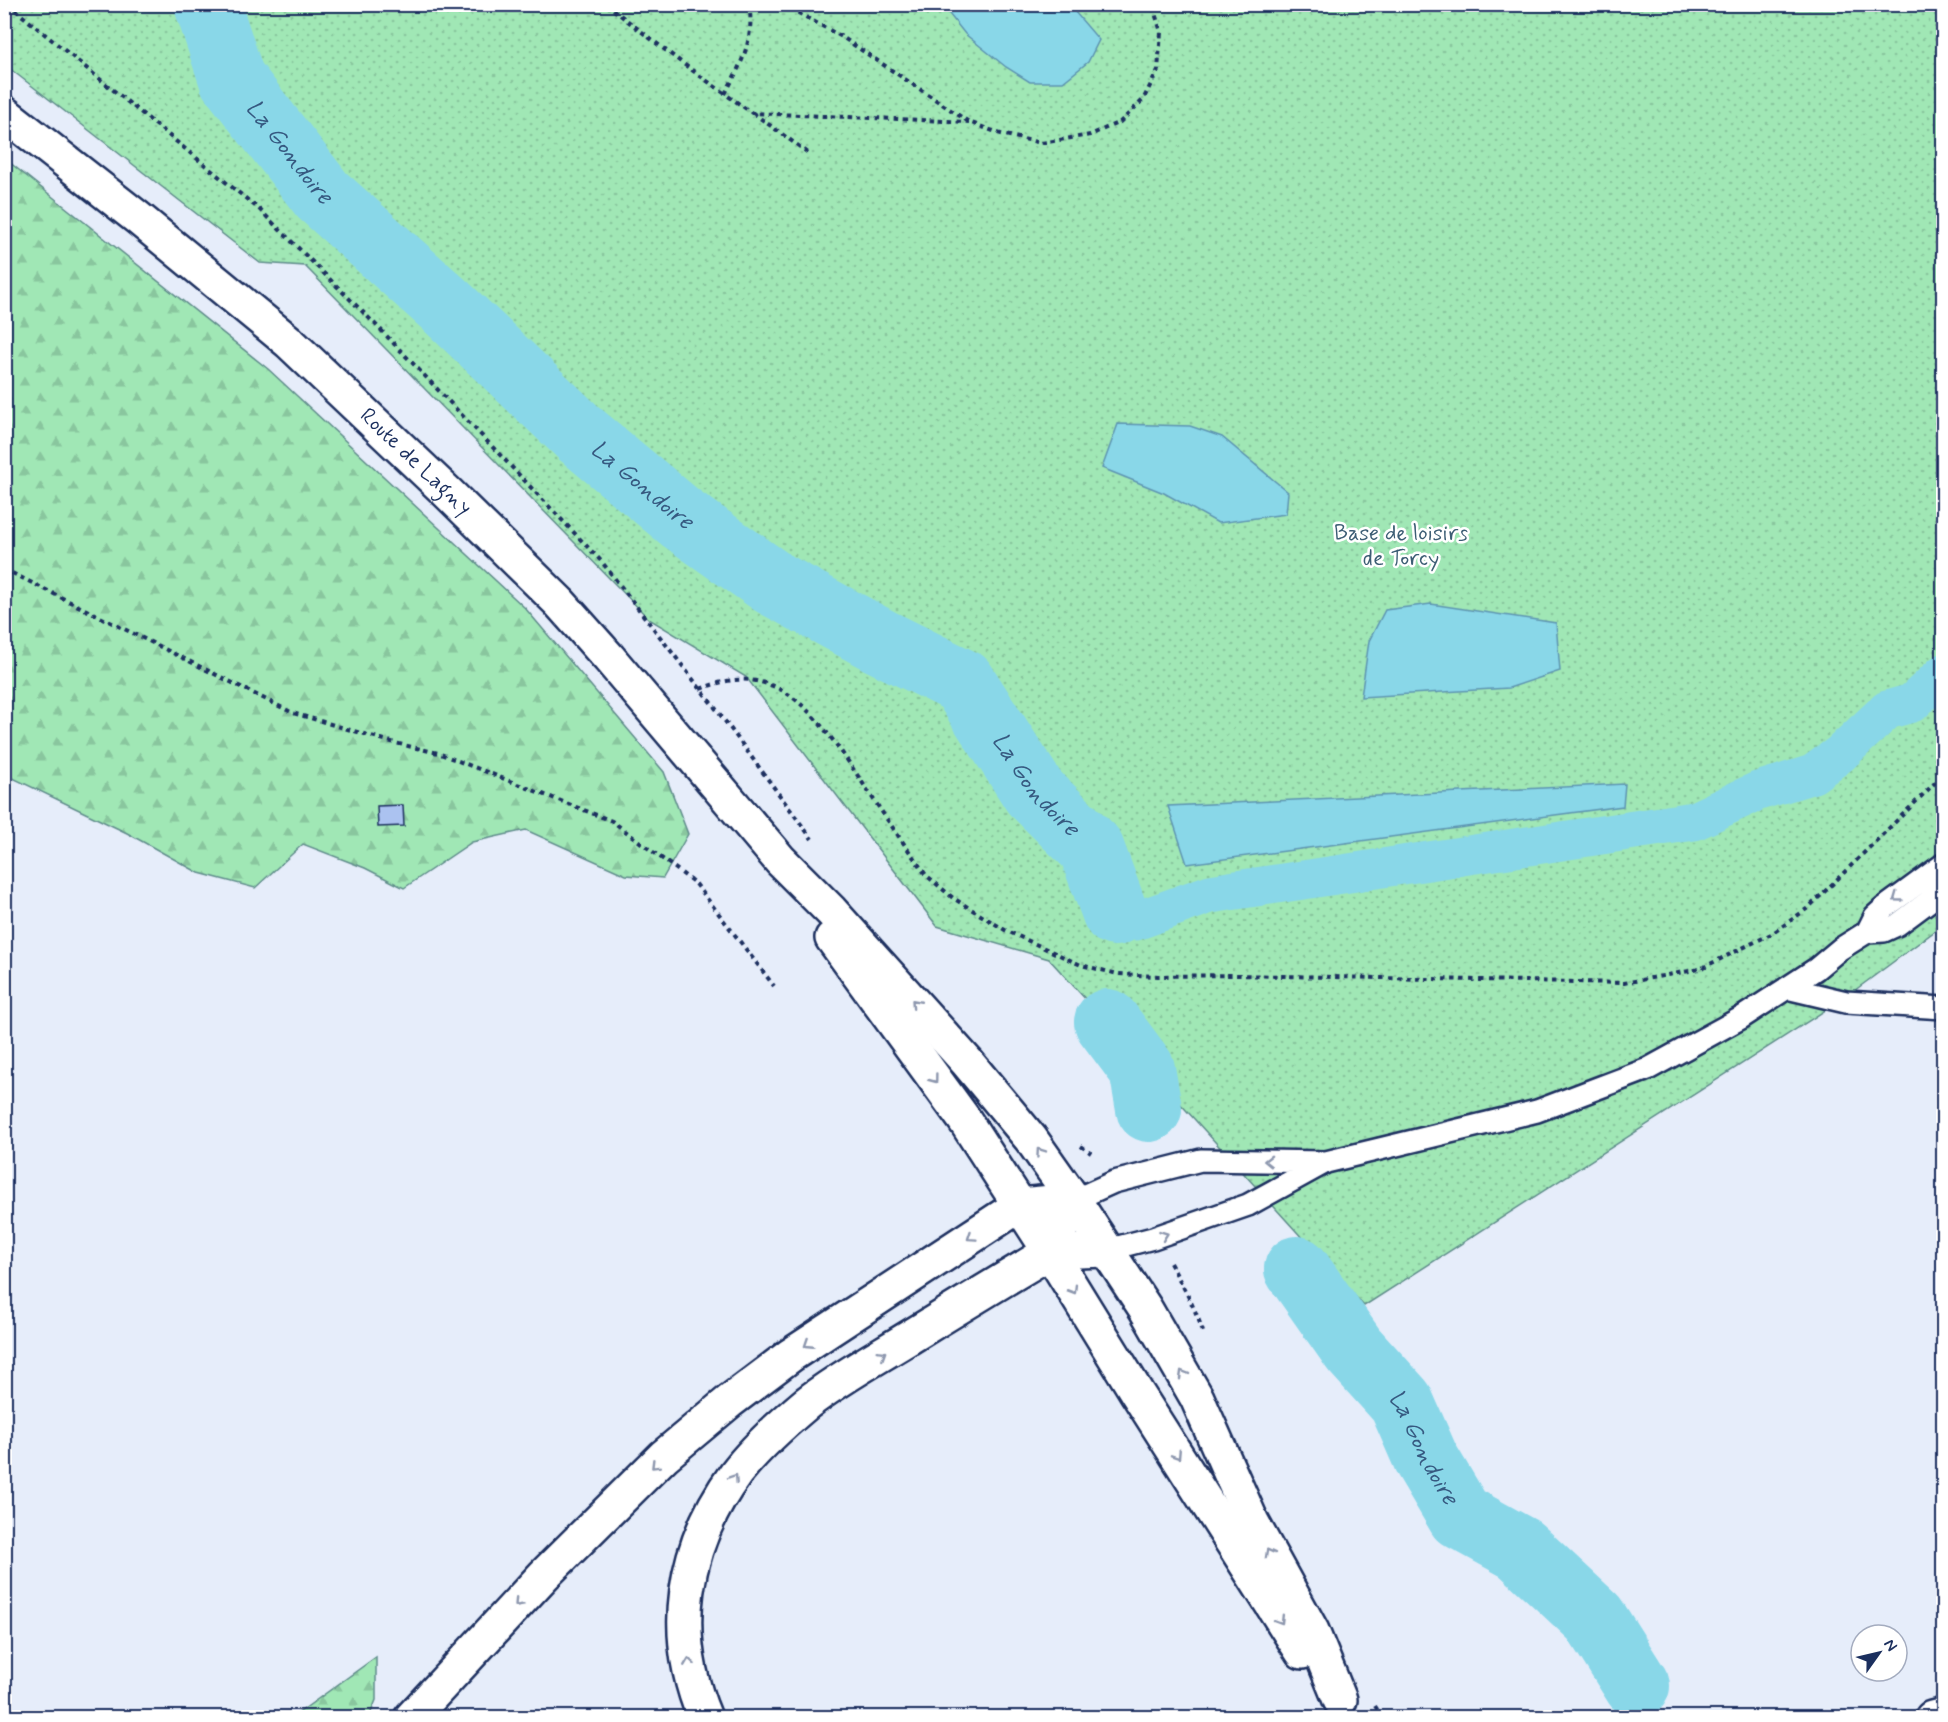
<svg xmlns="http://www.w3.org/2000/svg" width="1948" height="1722" viewBox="0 0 1948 1722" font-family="Mynerve,sans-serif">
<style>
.forest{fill:url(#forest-firs);stroke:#5e8b8a;stroke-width:1.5}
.park{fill:url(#park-dots);stroke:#5e8b8a;stroke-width:1.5}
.water{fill:#89d7e8;stroke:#5d94b1;stroke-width:1.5}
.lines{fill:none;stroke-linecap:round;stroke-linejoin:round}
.canal{stroke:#89d7e8;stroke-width:39}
.river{stroke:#89d7e8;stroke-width:66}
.building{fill:#abc2f0;stroke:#1b2f5e;stroke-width:1.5}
.lane-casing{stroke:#1b2f5e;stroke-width:26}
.secondary-casing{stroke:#1b2f5e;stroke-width:38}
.primary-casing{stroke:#1b2f5e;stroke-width:38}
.highway-casing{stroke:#1b2f5e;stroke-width:38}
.path{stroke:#1b2f5e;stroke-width:4;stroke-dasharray:4.5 4.5;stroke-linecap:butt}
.lane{stroke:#fff;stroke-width:21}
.secondary{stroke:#fff;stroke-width:33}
.primary{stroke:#fff;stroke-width:33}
.highway{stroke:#fff;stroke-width:33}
.oneway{stroke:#8d97ae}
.labels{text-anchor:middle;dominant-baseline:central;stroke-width:5;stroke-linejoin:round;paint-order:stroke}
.street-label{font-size:22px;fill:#1b2f5e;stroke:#fff}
.park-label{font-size:22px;fill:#3c5d74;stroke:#fff}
.water-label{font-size:24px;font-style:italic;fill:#365980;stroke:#fff}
</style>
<defs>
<pattern id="forest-firs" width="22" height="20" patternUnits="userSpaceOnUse" patternTransform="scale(1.5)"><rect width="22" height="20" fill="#a0e7b5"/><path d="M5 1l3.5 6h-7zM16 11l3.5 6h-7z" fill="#89c69e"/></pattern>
<pattern id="park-dots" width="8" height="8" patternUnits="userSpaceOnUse" patternTransform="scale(1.5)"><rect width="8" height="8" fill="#a0e7b5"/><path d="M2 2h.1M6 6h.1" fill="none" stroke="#89c69e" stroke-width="1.8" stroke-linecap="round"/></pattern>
</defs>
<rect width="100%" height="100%" fill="#e6edfa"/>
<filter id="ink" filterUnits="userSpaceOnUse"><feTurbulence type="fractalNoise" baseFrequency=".0167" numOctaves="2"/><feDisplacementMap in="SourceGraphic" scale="12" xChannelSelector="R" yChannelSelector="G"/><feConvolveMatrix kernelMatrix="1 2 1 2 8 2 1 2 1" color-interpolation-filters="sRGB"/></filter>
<g filter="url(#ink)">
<path class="forest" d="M 4,158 L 268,369 L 525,608 L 664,772 L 688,834 L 663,878 L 626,875 L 526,830 L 472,842 L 404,888 L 365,868 L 303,844 L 255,888 L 199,873 L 127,833 L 9,776 L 5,778 Z
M 376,1657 L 376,1700 L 369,1717 L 293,1717 Z"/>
<path class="park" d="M 4,5 L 1943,5 L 1943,925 L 1843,999 L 1364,1306 L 1049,959 L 937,926 L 746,677 L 649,619 L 305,266 L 260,263 L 5,65 Z"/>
<path class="water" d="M 942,5 L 1069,5 L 1099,40 L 1088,62 L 1063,82 L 1030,82 L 1006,67 L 965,34 Z
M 1118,424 L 1190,426 L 1222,437 L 1288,492 L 1286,514 L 1218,523 L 1164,493 L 1102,468 Z
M 1431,604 L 1556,623 L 1560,671 L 1509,688 L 1361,697 L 1369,641 L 1385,610 Z
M 1625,784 L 1623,806 L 1187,864 L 1168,806 Z"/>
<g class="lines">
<path class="canal" d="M 1115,913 L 1136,921 L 1210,894 L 1694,821 L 1758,791 L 1813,774 L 1840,754 L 1887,710 L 1912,703 L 1944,673"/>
<g class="river">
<path id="s1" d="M 207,4 L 232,79 L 322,195 L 447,307 L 580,434 L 681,518 L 773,583 L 880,641 L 963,682 L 1034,792 L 1091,848 L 1115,913"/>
<path d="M 1107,1022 L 1142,1069 L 1149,1109"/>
<path id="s2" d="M 1297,1269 L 1354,1350 L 1401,1402 L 1426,1459 L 1460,1516 L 1520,1549 L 1594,1618 L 1637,1686"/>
</g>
</g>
<path class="building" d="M 403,805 L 404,826 L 378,827 L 377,806 Z"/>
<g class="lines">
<defs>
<path id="lane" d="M 1867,932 L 1875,916 L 1884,908 L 1944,864
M 1787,988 L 1846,1002 L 1944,1008
M 1074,1200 L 1114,1182 L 1201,1160 L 1326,1162
M 1107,1250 L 1153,1238 L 1248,1205 L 1326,1162 L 1537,1111 L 1648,1069 L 1741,1018 L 1816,969 L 1840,949 L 1867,932 L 1884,931 L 1897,925 L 1944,890"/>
<path id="secondary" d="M 1020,1205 L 1074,1200 L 1050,1252 L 1107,1250"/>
<g id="primary">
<path id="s3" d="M 4,113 L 138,218 L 289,342 L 447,492 L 559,602 L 609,658 L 780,860 L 831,911 L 967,1062 L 1031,1139 L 1074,1200 L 1145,1308 L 1197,1398 L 1252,1522 L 1312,1631 L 1340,1700"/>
<path d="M 832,938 L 964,1119 L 1050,1252 L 1137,1393 L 1302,1652"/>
</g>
<path id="highway" d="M 411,1718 L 544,1575 L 664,1456 L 730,1401 L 791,1355 L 1020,1205
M 705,1718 C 669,1633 682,1547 736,1473 C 756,1447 782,1424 807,1403 C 839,1378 876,1358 910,1337 C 957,1308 1003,1280 1050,1252
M 1932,1718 L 1944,1715"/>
</defs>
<use href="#lane" class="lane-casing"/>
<use href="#secondary" class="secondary-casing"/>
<use href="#primary" class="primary-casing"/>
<use href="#highway" class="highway-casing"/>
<path class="path" d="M 8,4 L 260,210 L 381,330 L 602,562 L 716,709 L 812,839
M 606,4 L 682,63 L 752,113 L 969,122
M 782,4 L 842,37 L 969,122 L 1001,134 L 1041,143 L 1090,135 L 1120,122 L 1143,100 L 1158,70 L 1161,32 L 1152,4
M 725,94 C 741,64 755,40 749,4
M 753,113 L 811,155
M 4,569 L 293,713 L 395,743 L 438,753 L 612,821 L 696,884 L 774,986
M 700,689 C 727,679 747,675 775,687 C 814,703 852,768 876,803 C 892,827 909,851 926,875 L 953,898 L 1005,930 L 1081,965 L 1118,974 L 1158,976 L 1235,975 L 1624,983 L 1700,969 L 1773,933 L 1808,908 L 1944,774
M 1081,1146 L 1091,1153
M 1170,1263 C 1183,1286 1196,1309 1204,1335
M 1375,1706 L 1383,1718"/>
<use href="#lane" class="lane"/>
<use href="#secondary" class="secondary"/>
<use href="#primary" class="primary"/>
<use href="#highway" class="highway"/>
</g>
<defs><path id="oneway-chevron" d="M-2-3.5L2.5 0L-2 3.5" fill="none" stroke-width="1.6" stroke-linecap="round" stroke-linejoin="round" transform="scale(1.5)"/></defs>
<g class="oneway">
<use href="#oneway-chevron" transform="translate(1897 898) rotate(144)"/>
<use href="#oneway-chevron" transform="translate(915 1003) rotate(-132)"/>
<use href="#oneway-chevron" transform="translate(934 1079) rotate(53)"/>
<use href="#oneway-chevron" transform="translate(1040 1152) rotate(-125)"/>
<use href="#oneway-chevron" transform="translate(1268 1161) rotate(-179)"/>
<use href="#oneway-chevron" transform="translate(1164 1235) rotate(-20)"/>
<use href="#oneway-chevron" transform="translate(971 1237) rotate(146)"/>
<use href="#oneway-chevron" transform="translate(1073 1290) rotate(59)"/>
<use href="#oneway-chevron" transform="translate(808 1344) rotate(147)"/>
<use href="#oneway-chevron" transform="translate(882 1354) rotate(-32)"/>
<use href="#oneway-chevron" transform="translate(1183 1374) rotate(-120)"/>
<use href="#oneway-chevron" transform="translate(1177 1455) rotate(57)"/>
<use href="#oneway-chevron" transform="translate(655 1465) rotate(135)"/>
<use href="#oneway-chevron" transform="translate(734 1478) rotate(-56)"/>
<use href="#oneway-chevron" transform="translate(1269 1553) rotate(-119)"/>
<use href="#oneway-chevron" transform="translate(518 1603) rotate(133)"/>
<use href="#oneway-chevron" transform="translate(1280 1620) rotate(58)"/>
<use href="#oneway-chevron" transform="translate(689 1662) rotate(-98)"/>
</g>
</g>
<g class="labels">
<g class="street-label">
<text stroke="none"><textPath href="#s3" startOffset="540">Route de Lagny</textPath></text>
</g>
<g class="park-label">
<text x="1401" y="534">Base de loisirs<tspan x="1401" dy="25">de Torcy</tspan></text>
</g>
<g class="water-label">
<text stroke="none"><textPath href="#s1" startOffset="172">La Gondoire</textPath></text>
<text stroke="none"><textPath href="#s1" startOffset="658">La Gondoire</textPath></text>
<text stroke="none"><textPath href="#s1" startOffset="1162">La Gondoire</textPath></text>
<text stroke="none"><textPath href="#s2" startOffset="220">La Gondoire</textPath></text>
</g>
</g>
<rect width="1948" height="1722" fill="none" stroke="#fff" stroke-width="24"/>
<rect x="12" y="12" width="1924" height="1698" fill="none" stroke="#1b2f5e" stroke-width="2" filter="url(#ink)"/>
<g transform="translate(1879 1653) rotate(56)"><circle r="28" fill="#ffffff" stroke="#a4acbf" stroke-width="1.5"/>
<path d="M0-4.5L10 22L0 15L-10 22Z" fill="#1b2f5e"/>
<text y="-9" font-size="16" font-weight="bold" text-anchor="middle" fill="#1b2f5e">N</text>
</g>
</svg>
